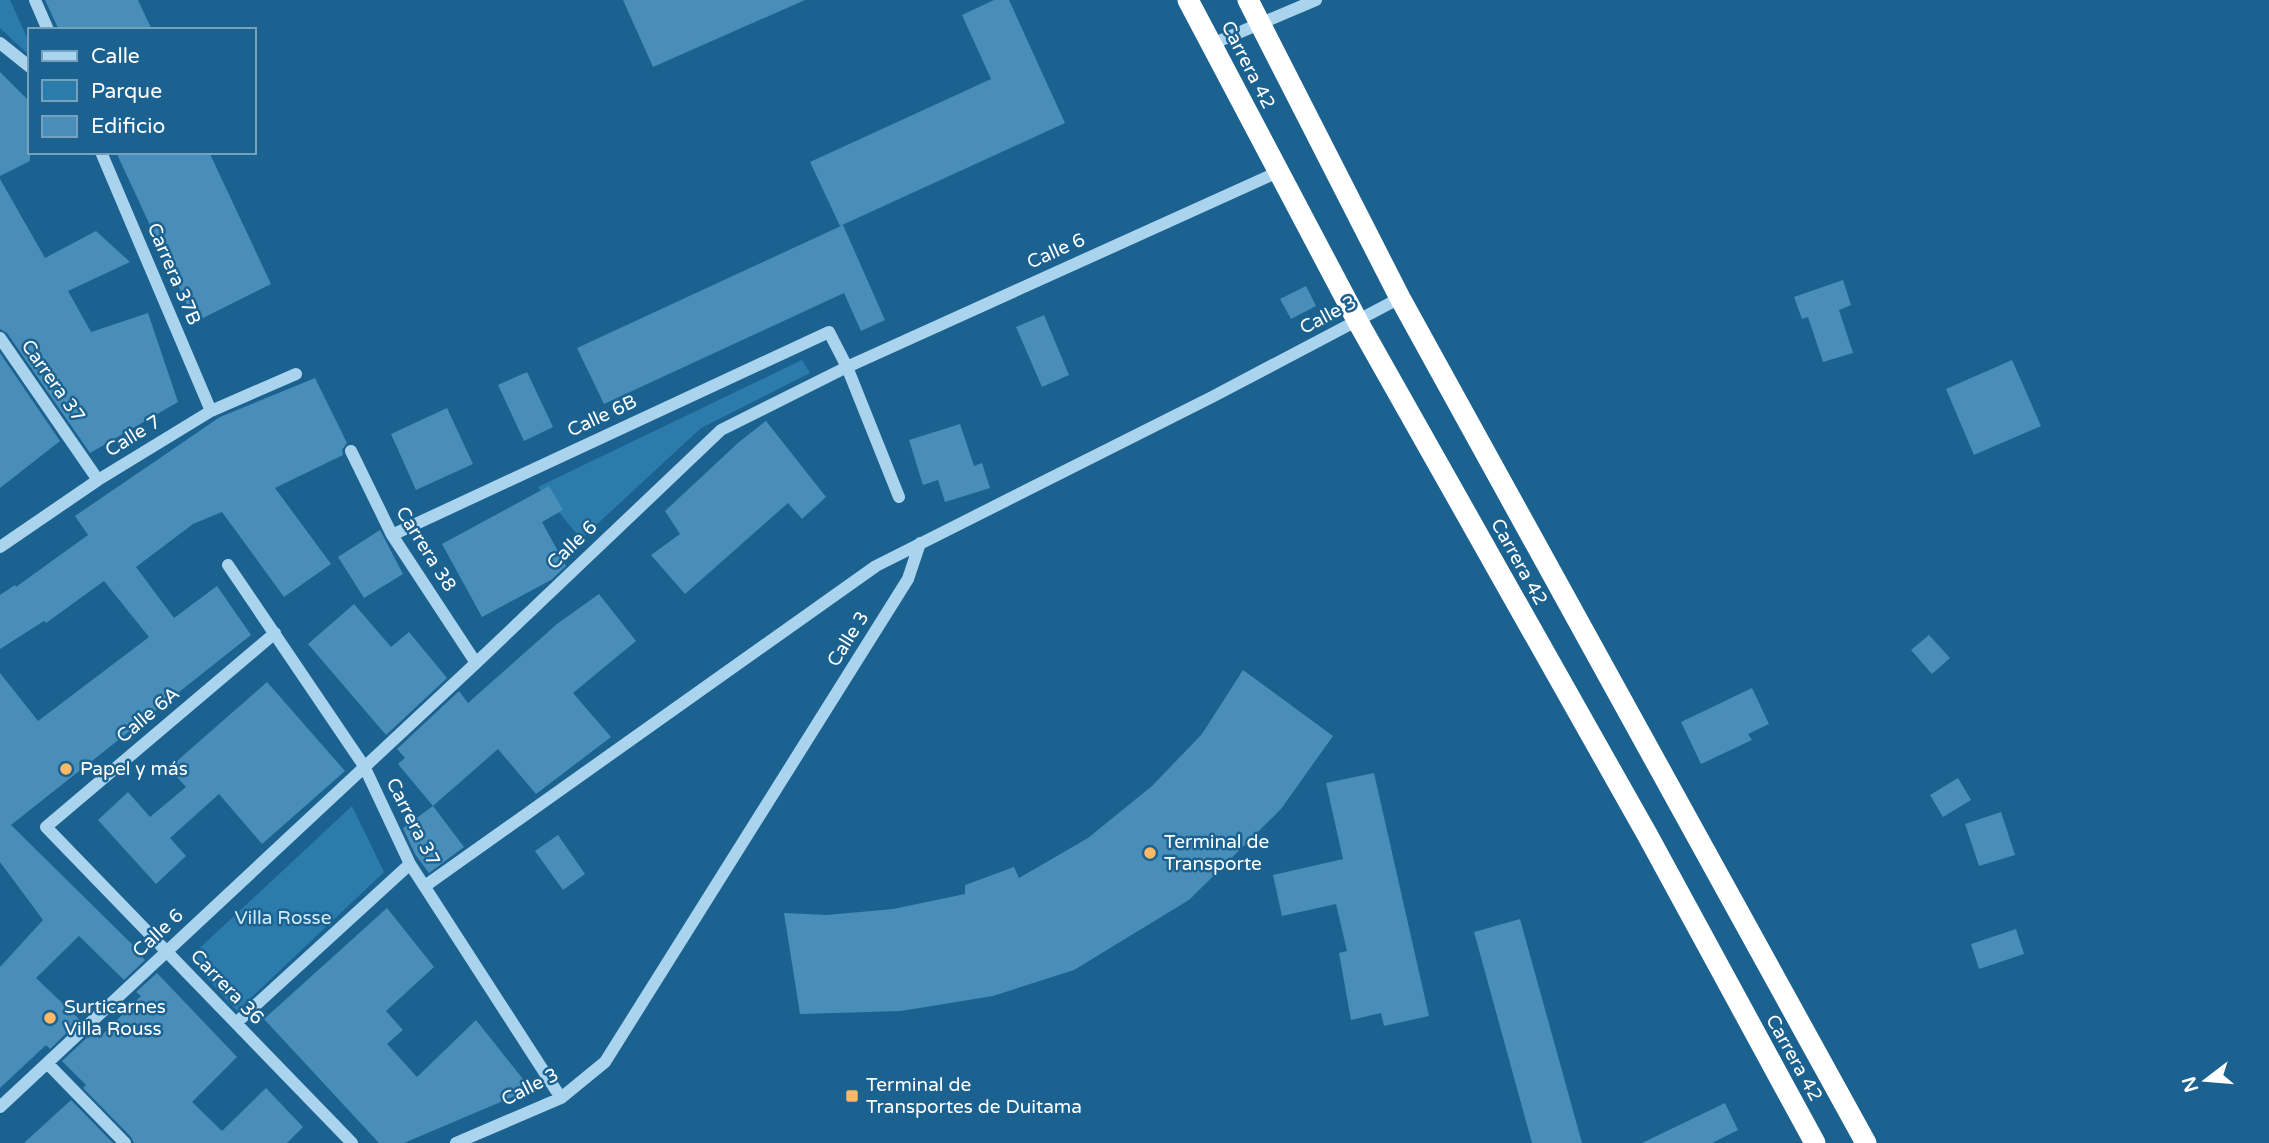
<svg xmlns="http://www.w3.org/2000/svg" width="2269" height="1143" viewBox="0 0 2269 1143" font-family="'Varela Round',sans-serif">
<style>
.green{fill:#2b7cac}
.building{fill:#488eb9}
.lines{fill:none;stroke-linecap:round;stroke-linejoin:round}
.minor{stroke:#aad4ee;stroke-width:12}
.highway{stroke:#fff;stroke-width:21}
.poi-dot{fill:#ffb967;stroke:#1b6290;stroke-width:2.5}
.labels{text-anchor:middle;dominant-baseline:central;stroke-width:5;stroke-linejoin:round;paint-order:stroke}
.street-label{font-size:19px;fill:#fff;stroke:#1b6290}
.poi-label{font-size:19px;fill:#fff;stroke:#1b6290;text-anchor:start}
.park-label{font-size:19px;fill:#d0eafa;stroke:#1b6290}
</style>
<rect width="100%" height="100%" fill="#1b6290"/>
<path class="green" d="M 0,0 L 10,0 L 30,44 L 30,56 L 0,28 Z
M 802,360 L 810,373 L 701,428 L 581,539 L 538,487 Z
M 352,806 L 384,872 L 237,1011 L 189,958 Z"/>
<path class="building" d="M 45,0 L 138,0 L 152,30 L 59,30 Z
M 623,0 L 805,0 L 653,67 Z
M 994,0 L 1009,0 L 1065,123 L 840,226 L 810,162 L 991,79 L 962,15 Z
M 0,72 L 30,102 L 30,161 L 0,176 Z
M 116,152 L 209,152 L 271,284 L 195,322 Z
M 0,179 L 45,258 L 96,231 L 130,262 L 68,291 L 91,332 L 148,313 L 178,402 L 90,453 L 7,333 L 0,329 Z
M 843,225 L 885,320 L 861,331 L 844,293 L 604,404 L 577,348 Z
M 1843,280 L 1851,305 L 1839,310 L 1853,353 L 1823,362 L 1808,317 L 1802,319 L 1794,297 Z
M 1306,286 L 1316,306 L 1291,319 L 1280,299 Z
M 1044,315 L 1069,375 L 1042,387 L 1016,327 Z
M 0,353 L 60,441 L 0,488 Z
M 2012,360 L 2041,426 L 1974,455 L 1946,389 Z
M 527,372 L 553,427 L 524,441 L 498,385 Z
M 315,378 L 347,443 L 342,450 L 343,455 L 275,488 L 331,564 L 284,597 L 222,512 L 193,524 L 136,567 L 174,618 L 217,586 L 251,635 L 11,825 L 143,955 L 142,957 L 145,960 L 124,980 L 79,936 L 36,978 L 80,1020 L 50,1049 L 46,1045 L 0,1088 L 0,967 L 43,920 L 0,862 L 0,673 L 38,721 L 149,637 L 104,581 L 46,623 L 44,621 L 0,649 L 0,595 L 15,585 L 16,587 L 88,535 L 75,516 L 220,417 Z
M 447,408 L 473,464 L 416,490 L 391,434 Z
M 766,421 L 826,497 L 802,519 L 788,503 L 685,594 L 651,555 L 680,534 L 665,511 L 739,442 Z
M 960,424 L 974,466 L 982,463 L 990,488 L 945,502 L 938,480 L 923,485 L 909,440 Z
M 549,486 L 563,510 L 542,522 L 566,566 L 551,580 L 482,617 L 442,544 Z
M 380,530 L 403,574 L 364,598 L 338,557 Z
M 599,594 L 636,641 L 573,693 L 611,737 L 536,794 L 498,749 L 433,806 L 398,764 L 405,758 L 397,749 L 459,691 L 468,703 L 557,624 Z
M 354,604 L 391,647 L 409,632 L 447,678 L 386,735 L 308,644 Z
M 1929,635 L 1950,658 L 1932,674 L 1911,650 Z
M 1243,670 L 1333,736 L 1281,809 L 1189,900 L 1074,970 L 993,996 L 901,1011 L 800,1014 L 784,913 L 827,915 L 893,909 L 965,894 L 965,885 L 1014,867 L 1019,878 L 1088,838 L 1152,786 L 1202,734 Z
M 267,682 L 345,771 L 262,844 L 219,794 L 170,838 L 186,856 L 156,884 L 98,820 L 128,792 L 150,817 L 186,787 L 169,768 Z
M 1752,688 L 1769,724 L 1748,734 L 1752,740 L 1701,764 L 1681,722 Z
M 1374,773 L 1429,1016 L 1384,1026 L 1381,1013 L 1351,1020 L 1339,953 L 1347,951 L 1336,904 L 1282,916 L 1273,875 L 1343,859 L 1326,783 Z
M 1958,778 L 1971,800 L 1943,817 L 1930,795 Z
M 433,806 L 464,847 L 429,873 L 415,854 L 403,828 Z
M 2001,812 L 2015,855 L 1979,866 L 1965,824 Z
M 558,835 L 585,874 L 563,890 L 535,851 Z
M 387,908 L 434,967 L 386,1011 L 403,1030 L 387,1044 L 417,1077 L 476,1020 L 531,1089 L 404,1143 L 379,1143 L 264,1019 Z
M 1520,919 L 1582,1143 L 1532,1143 L 1474,932 Z
M 2016,929 L 2024,954 L 1979,969 L 1971,944 Z
M 157,973 L 237,1057 L 192,1102 L 222,1131 L 266,1088 L 303,1127 L 287,1143 L 134,1143 L 131,1137 L 83,1088 L 86,1085 L 62,1061 L 93,1032 L 99,1038 L 141,996 L 136,992 Z
M 71,1100 L 113,1143 L 24,1143 Z
M 1725,1103 L 1738,1130 L 1712,1143 L 1642,1143 Z"/>
<g class="lines">
<path class="minor" d="M 35,0 L 48,30
M 0,43 L 30,67
M 1212,44 L 1316,0
M 101,152 L 211,411
M 0,338 L 98,480
M 351,451 L 392,535 L 476,663
M 392,535 L 829,332 L 847,367 L 899,497
M 0,547 L 98,480 L 211,411 L 296,374
M 228,565 L 364,766 L 410,864 L 561,1098
M 275,633 L 46,827 L 352,1143
M 425,886 L 876,566 L 1212,397 L 1400,298
M 236,1023 L 410,864
M 47,1063 L 125,1143
M 0,1107 L 476,663 L 721,430 L 847,367 L 1278,172
M 456,1143 L 561,1098 L 605,1062 L 908,579 L 920,543"/>
<path class="highway" d="M 1188,0 L 1358,322 L 1648,836 L 1815,1143
M 1248,0 L 1400,298 L 1866,1143"/>
</g>
<g class="poi-dot">
<circle cx="66" cy="769" r="7"/>
<circle cx="1150" cy="853" r="7"/>
<circle cx="50" cy="1018" r="7"/>
<rect x="845" y="1089" width="14" height="14" rx="3.5"/>
</g>
<g class="labels">
<g class="street-label">
<text transform="translate(1248 65) rotate(63)">Carrera 42</text>
<text transform="translate(1056 251) rotate(-24)">Calle 6</text>
<text transform="translate(174 274) rotate(67)">Carrera 37B</text>
<text transform="translate(1328 315) rotate(-28)">Calle 3</text>
<text transform="translate(53 381) rotate(55)">Carrera 37</text>
<text transform="translate(602 416) rotate(-25)">Calle 6B</text>
<text transform="translate(133 436) rotate(-32)">Calle 7</text>
<text transform="translate(572 545) rotate(-44)">Calle 6</text>
<text transform="translate(426 549) rotate(58)">Carrera 38</text>
<text transform="translate(1519 562) rotate(61)">Carrera 42</text>
<text transform="translate(848 639) rotate(-58)">Calle 3</text>
<text transform="translate(148 715) rotate(-40)">Calle 6A</text>
<text transform="translate(413 822) rotate(63)">Carrera 37</text>
<text transform="translate(158 933) rotate(-43)">Calle 6</text>
<text transform="translate(227 987) rotate(46)">Carrera 36</text>
<text transform="translate(1794 1058) rotate(61)">Carrera 42</text>
<text transform="translate(530 1087) rotate(-27)">Calle 3</text>
</g>
<g class="poi-label">
<text x="80" y="769">Papel y más</text>
<text x="1164" y="842">Terminal de<tspan x="1164" dy="22">Transporte</tspan></text>
<text x="64" y="1007">Surticarnes<tspan x="64" dy="22">Villa Rouss</tspan></text>
<text x="866" y="1085">Terminal de<tspan x="866" dy="22">Transportes de Duitama</tspan></text>
</g>
<g class="park-label">
<text x="283" y="918">Villa Rosse</text>
</g>
</g>
<rect x="28" y="28" width="228" height="126" fill="#1b6290" stroke="#76a1bc" stroke-width="2"/>
<rect x="42" y="51" width="35" height="10" fill="#aad4ee" stroke="#76a1bc" stroke-width="2"/>
<text x="91" y="63" font-size="21" fill="#ffffff">Calle</text>
<rect x="42" y="80" width="35" height="21" fill="#2b7cac" stroke="#76a1bc" stroke-width="2"/>
<text x="91" y="98" font-size="21" fill="#ffffff">Parque</text>
<rect x="42" y="116" width="35" height="21" fill="#488eb9" stroke="#76a1bc" stroke-width="2"/>
<text x="91" y="133" font-size="21" fill="#ffffff">Edificio</text>
<g transform="translate(2206 1080) rotate(254)" stroke="#1b6290" stroke-width="5" paint-order="stroke">
<path d="M0-5L12 26L0 18L-12 26Z" fill="#ffffff"/>
<text y="-10" font-size="19" font-weight="bold" text-anchor="middle" fill="#ffffff">N</text>
</g>
</svg>
